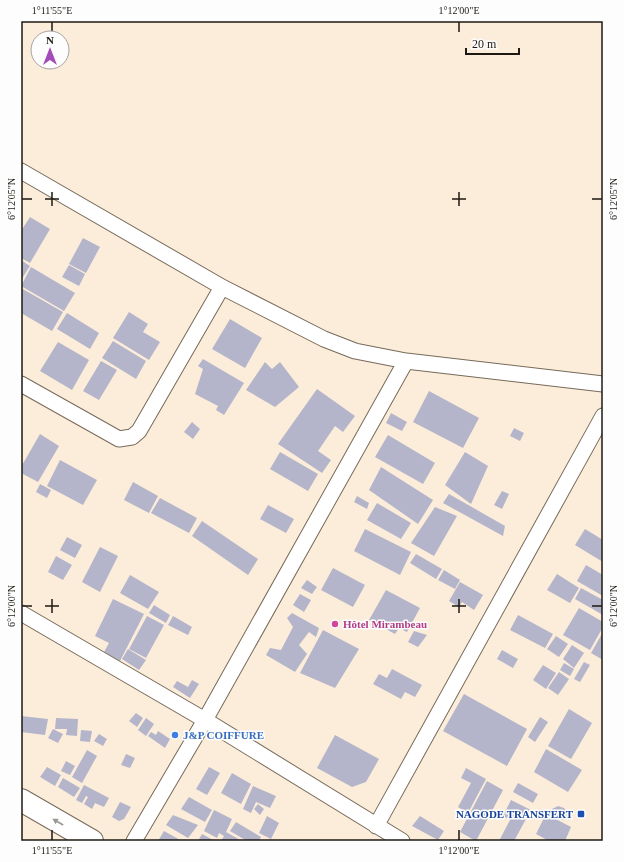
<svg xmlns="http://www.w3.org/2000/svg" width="624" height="862" viewBox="0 0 624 862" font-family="Georgia,serif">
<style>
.building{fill:#b4b5ca}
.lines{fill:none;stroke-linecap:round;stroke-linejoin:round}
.minor-casing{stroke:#776a5a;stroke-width:17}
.primary-casing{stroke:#776a5a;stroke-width:24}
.minor{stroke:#fff;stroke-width:15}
.primary{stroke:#fff;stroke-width:22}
.oneway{fill:#9a9894}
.ticks{fill:none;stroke:#1e1912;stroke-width:1.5}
.hotel-dot{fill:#d1479c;stroke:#fdfdfd;stroke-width:1.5}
.shop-dot{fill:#3f7fe0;stroke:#fdfdfd;stroke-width:1.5}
.transit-dot{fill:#1a4fb4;stroke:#fdfdfd;stroke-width:1.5}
.labels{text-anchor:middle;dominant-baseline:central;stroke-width:3;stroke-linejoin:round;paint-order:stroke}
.hotel-label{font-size:11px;font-weight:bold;fill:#b23c85;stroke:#fdfdfd;text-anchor:start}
.shop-label{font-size:11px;font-weight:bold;fill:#366cbe;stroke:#fdfdfd;text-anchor:start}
.transit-label{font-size:11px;font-weight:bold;fill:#164399;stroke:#fdfdfd;text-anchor:end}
.neatline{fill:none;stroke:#1e1912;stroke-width:1.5}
.ticks-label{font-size:10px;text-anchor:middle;fill:#1e1912}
</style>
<rect width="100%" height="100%" fill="#fcedda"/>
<path class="building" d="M 30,217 L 50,229 L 30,263 L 21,258 L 21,231 Z
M 83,238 L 100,247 L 86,273 L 69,264 Z
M 21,260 L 30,266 L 21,280 Z
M 69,265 L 85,274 L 79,286 L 62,277 Z
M 31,267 L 75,293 L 64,311 L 21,286 Z
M 21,288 L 63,312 L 52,331 L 21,313 Z
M 129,312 L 148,324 L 143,332 L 160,342 L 149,360 L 113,338 Z
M 67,313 L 99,333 L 90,349 L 57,329 Z
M 230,319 L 262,338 L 245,368 L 212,349 Z
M 113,341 L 146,361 L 136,379 L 102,358 Z
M 58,342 L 89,360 L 72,390 L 40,371 Z
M 203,359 L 244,383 L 224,415 L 216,410 L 218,406 L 195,394 L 203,369 L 198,366 Z
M 101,361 L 117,370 L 99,400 L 83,391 Z
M 265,362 L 272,369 L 280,362 L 299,387 L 275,407 L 246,390 Z
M 317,389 L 355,416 L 343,432 L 335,426 L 318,451 L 331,460 L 322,473 L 278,444 Z
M 429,391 L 479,418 L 463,448 L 413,422 Z
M 391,413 L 407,422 L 402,431 L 386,423 Z
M 192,422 L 200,429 L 193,439 L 184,432 Z
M 514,428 L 524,433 L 520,441 L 510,436 Z
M 40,434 L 59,446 L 38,482 L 21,473 L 21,467 Z
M 388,435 L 435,463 L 423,484 L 375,457 Z
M 280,452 L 318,474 L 308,491 L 270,469 Z
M 465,452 L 488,466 L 471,504 L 445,485 Z
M 60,460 L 97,480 L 83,505 L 47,486 Z
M 381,467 L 433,500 L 418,524 L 369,490 Z
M 133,482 L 158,496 L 149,513 L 124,500 Z
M 40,484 L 51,490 L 47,498 L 36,492 Z
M 502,491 L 509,494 L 502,509 L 494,505 Z
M 449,494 L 505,526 L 503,536 L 443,503 Z
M 357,496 L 369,503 L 367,509 L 354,502 Z
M 160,498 L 197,518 L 189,533 L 151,513 Z
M 377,503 L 411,523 L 401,539 L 367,520 Z
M 268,505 L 294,519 L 286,533 L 260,519 Z
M 435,507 L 457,516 L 434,556 L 411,543 Z
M 202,521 L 258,559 L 248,575 L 192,536 Z
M 365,529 L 411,552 L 400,575 L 354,551 Z
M 585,529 L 603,540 L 603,562 L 575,545 Z
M 67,537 L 82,545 L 75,558 L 60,550 Z
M 100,547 L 118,556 L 100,592 L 82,582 Z
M 416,554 L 442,569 L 436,579 L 410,563 Z
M 56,556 L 72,565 L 63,580 L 48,572 Z
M 586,565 L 603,575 L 603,596 L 577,581 Z
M 333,568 L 365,585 L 353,607 L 321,590 Z
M 444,570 L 460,580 L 455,589 L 438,580 Z
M 557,574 L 579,588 L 570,603 L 547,590 Z
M 130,575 L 159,592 L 148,609 L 120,593 Z
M 307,580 L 317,587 L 312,594 L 301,588 Z
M 460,582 L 483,595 L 474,610 L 462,602 L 459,607 L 449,601 Z
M 581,588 L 603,600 L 603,615 L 575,599 Z
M 386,590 L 420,608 L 407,632 L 399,628 L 395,634 L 369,620 Z
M 300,594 L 311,600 L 304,612 L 293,605 Z
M 113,599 L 144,614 L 120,661 L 104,652 L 109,643 L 95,636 Z
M 154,605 L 170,615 L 166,623 L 149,613 Z
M 579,608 L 603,622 L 603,627 L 590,650 L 563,635 Z
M 292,613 L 319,628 L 316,637 L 309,632 L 299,645 L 307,654 L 295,672 L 266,655 L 270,648 L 281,650 L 293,627 L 287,618 Z
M 518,615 L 553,634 L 545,648 L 510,630 Z
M 147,616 L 164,625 L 146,658 L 129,649 Z
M 173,616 L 192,627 L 188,635 L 168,625 Z
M 323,630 L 359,649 L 335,688 L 300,673 Z
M 414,631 L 427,635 L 418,647 L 408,642 Z
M 603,632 L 603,660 L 591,653 Z
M 556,636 L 568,644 L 559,657 L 547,649 Z
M 572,645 L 584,653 L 574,668 L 563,659 Z
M 128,649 L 146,660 L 139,670 L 122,659 Z
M 502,650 L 518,659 L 513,668 L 497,659 Z
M 584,662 L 590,665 L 580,682 L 574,679 Z
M 564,663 L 574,669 L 570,676 L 560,670 Z
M 543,665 L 556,673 L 546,689 L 533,680 Z
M 392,669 L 422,685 L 415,697 L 405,692 L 401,699 L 373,684 L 379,674 L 387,678 Z
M 559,672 L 569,679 L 558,695 L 548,688 Z
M 192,680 L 199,684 L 190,698 L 173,687 L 177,681 L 188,687 Z
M 464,694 L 527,729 L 507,766 L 443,731 Z
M 569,709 L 592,723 L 571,759 L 548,746 Z
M 136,713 L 143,718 L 137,727 L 129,721 Z
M 21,716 L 48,719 L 45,735 L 21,732 Z
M 540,717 L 548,722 L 535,742 L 528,737 Z
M 56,718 L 78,719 L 77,736 L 66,735 L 67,729 L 55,729 Z
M 146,718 L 154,724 L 146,736 L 138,730 Z
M 53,729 L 63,734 L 58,743 L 48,738 Z
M 81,730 L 92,731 L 90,742 L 80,741 Z
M 158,731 L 170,739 L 165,748 L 148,736 L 151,732 L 156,735 Z
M 99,734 L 107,739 L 103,746 L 94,741 Z
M 335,735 L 379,759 L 366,782 L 352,787 L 317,768 Z
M 546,749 L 582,770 L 568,792 L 534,772 Z
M 87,750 L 97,756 L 82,783 L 72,777 Z
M 126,754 L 135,758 L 130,768 L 121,765 Z
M 66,761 L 75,766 L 70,775 L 61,771 Z
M 47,767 L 61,775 L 55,786 L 40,777 Z
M 209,767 L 220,773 L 207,795 L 196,789 Z
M 466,768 L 486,779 L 468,813 L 458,807 L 471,783 L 461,778 Z
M 232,773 L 251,784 L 241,804 L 221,793 Z
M 63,778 L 80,788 L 74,797 L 58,787 Z
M 487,781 L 503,790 L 476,841 L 460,832 Z
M 518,783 L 538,794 L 533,803 L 513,792 Z
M 84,785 L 109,798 L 104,807 L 95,803 L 92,809 L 84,804 L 88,797 L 86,796 L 82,803 L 76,800 Z
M 253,786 L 276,796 L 270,808 L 256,802 L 251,813 L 243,809 Z
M 189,797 L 212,810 L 205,822 L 181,809 Z
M 511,800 L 531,810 L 514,841 L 499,841 L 510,820 L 503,816 Z
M 120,802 L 131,807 L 124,819 L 119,821 L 112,817 Z
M 258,804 L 264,809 L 260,815 L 254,809 Z
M 558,806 L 564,808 L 568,813 L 563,820 L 550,813 L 552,809 Z
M 214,810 L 232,819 L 226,832 L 242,841 L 221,841 L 224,836 L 219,833 L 217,838 L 204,831 Z
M 546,814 L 571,827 L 565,841 L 549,841 L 536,834 Z
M 173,815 L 198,825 L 188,838 L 166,825 Z
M 267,816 L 279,823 L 271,839 L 259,833 Z
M 420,816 L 444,831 L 438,840 L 412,826 Z
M 236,822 L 261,837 L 259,841 L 247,841 L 230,831 Z
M 164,831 L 182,841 L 158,841 Z
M 202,834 L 215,841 L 198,841 Z"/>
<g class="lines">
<defs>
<path id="minor" d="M 21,171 L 222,287 L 324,339 L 355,351 L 406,361 L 603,384
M 21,384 L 119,439 L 132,437 L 139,431 L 222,287
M 21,613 L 205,720 L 402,841
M 376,826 L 603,416
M 134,841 L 205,720 L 406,361"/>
<path id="primary" d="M 21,800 L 92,841"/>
</defs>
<use href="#minor" class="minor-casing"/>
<use href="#primary" class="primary-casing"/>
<use href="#minor" class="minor"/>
<use href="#primary" class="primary"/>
</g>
<defs><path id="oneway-solid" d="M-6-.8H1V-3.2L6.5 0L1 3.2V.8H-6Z"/></defs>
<use class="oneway" href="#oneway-solid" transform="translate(58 822) rotate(-150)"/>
<path class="ticks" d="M 52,22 L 52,32M 459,22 L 459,32M 52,192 L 52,206M 459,192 L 459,206M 22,199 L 32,199M 45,199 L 59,199M 452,199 L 466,199M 592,199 L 602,199M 52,599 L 52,613M 459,599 L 459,613M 22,606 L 32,606M 45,606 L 59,606M 452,606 L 466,606M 592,606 L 602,606M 52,830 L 52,840M 459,830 L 459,840"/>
<circle class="hotel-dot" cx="335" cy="624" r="4"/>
<circle class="shop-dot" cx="175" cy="735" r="4"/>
<rect class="transit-dot" x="577" y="810" width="8" height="8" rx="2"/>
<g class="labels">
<g class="hotel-label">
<text x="343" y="624">Hôtel Mirambeau</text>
</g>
<g class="shop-label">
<text x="183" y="735">J&amp;P COIFFURE</text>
</g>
<g class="transit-label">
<text x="573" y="814">NAGODE TRANSFERT</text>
</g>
</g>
<rect width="624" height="862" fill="none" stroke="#fdfdfd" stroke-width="44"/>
<g transform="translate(50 50)"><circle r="19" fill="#fdfdfd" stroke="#a4a29f"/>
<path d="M0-3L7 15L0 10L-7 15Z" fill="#a34cb9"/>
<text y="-6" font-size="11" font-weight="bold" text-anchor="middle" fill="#1e1912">N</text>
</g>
<path d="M466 48v6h53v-6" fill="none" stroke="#1e1912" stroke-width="2"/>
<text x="472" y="48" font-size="12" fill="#1e1912" stroke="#fdfdfd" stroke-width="3" paint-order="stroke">20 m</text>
<rect x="22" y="22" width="580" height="818" class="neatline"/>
<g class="ticks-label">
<text x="52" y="14">1°11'55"E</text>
<text x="459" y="14">1°12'00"E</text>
<text transform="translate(11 199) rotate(-90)" y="4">6°12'05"N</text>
<text transform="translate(613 199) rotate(-90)" y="4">6°12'05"N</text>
<text transform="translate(11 606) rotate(-90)" y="4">6°12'00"N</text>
<text transform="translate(613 606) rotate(-90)" y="4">6°12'00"N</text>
<text x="52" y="854">1°11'55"E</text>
<text x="459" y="854">1°12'00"E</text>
</g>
</svg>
